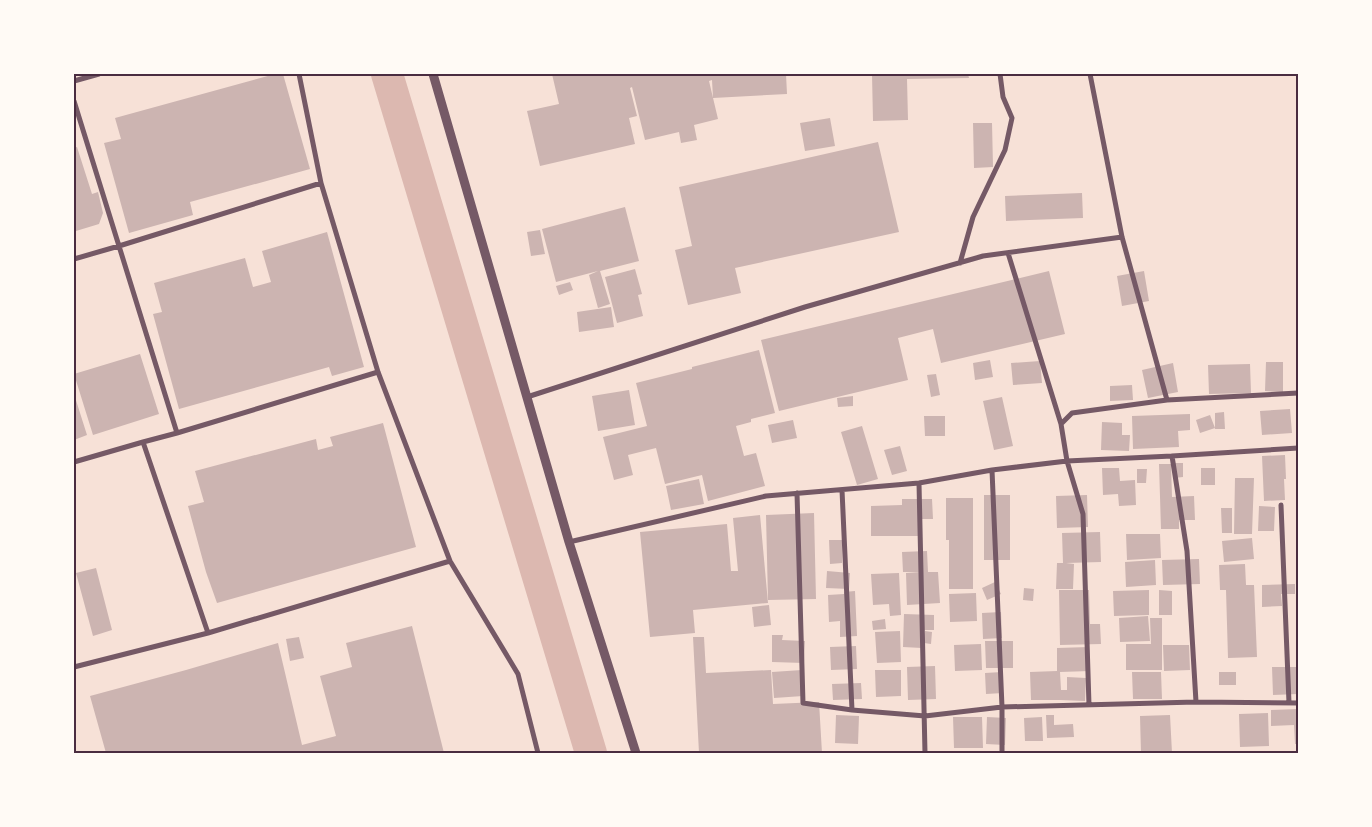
<svg xmlns="http://www.w3.org/2000/svg" width="1372" height="827" viewBox="0 0 1372 827" font-family="Lato,sans-serif">
<style>
.lines{fill:none;stroke-linecap:round;stroke-linejoin:round}
.river{stroke:#dcb8b0;stroke-width:32}
.building{fill:#ccb4b1}
.minor{stroke:#755966;stroke-width:5}
.tertiary{stroke:#755966;stroke-width:9}
.neatline{fill:none;stroke:#4a2c40;stroke-width:2}
</style>
<rect width="100%" height="100%" fill="#f7e1d7"/>
<g class="lines">
<path class="river" d="M 387,74 L 591,753"/>
</g>
<path class="building" d="M 275,74 L 283,74 L 310,169 L 190,202 L 193,215 L 129,233 L 104,143 L 121,139 L 115,118 Z
M 552,74 L 786,74 L 787,94 L 713,98 L 712,80 L 709,81 L 718,119 L 694,125 L 697,140 L 681,143 L 679,132 L 645,140 L 632,87 L 630,88 L 637,116 L 629,118 L 635,144 L 540,166 L 527,111 L 559,104 Z
M 872,74 L 968,74 L 969,78 L 907,79 L 908,120 L 873,121 Z
M 830,118 L 835,146 L 805,151 L 800,123 Z
M 973,123 L 992,123 L 993,167 L 974,168 Z
M 878,142 L 899,232 L 735,268 L 741,293 L 688,305 L 675,250 L 692,246 L 679,187 Z
M 77,147 L 92,194 L 98,192 L 103,213 L 99,224 L 76,231 L 74,219 L 74,148 Z
M 1082,193 L 1083,218 L 1006,221 L 1005,196 Z
M 625,207 L 639,261 L 600,271 L 610,304 L 598,308 L 589,275 L 598,271 L 556,282 L 542,229 Z
M 540,230 L 545,254 L 531,256 L 527,232 Z
M 327,232 L 364,367 L 332,376 L 329,367 L 179,409 L 153,314 L 162,312 L 154,283 L 245,258 L 253,287 L 271,282 L 262,251 Z
M 635,269 L 642,294 L 638,295 L 643,316 L 617,323 L 605,277 Z
M 1049,271 L 1065,334 L 941,363 L 933,329 L 898,338 L 908,380 L 779,411 L 761,340 Z
M 1144,271 L 1149,301 L 1122,306 L 1117,276 Z
M 570,282 L 573,290 L 559,295 L 556,286 Z
M 611,307 L 614,327 L 579,332 L 577,312 Z
M 759,350 L 775,413 L 751,419 L 751,422 L 736,426 L 744,456 L 756,453 L 765,486 L 708,501 L 702,475 L 665,484 L 656,448 L 628,455 L 633,475 L 614,480 L 603,437 L 647,426 L 636,383 L 692,369 L 692,367 Z
M 140,354 L 159,414 L 93,435 L 74,374 Z
M 990,360 L 993,377 L 975,380 L 973,363 Z
M 1040,361 L 1042,383 L 1013,385 L 1011,363 Z
M 1266,362 L 1283,362 L 1283,392 L 1265,391 Z
M 1173,363 L 1178,392 L 1148,398 L 1142,370 Z
M 1250,364 L 1251,393 L 1209,394 L 1208,365 Z
M 936,374 L 940,395 L 931,397 L 927,375 Z
M 1132,385 L 1133,400 L 1110,401 L 1110,386 Z
M 629,390 L 635,425 L 598,431 L 592,396 Z
M 74,394 L 87,435 L 74,440 Z
M 853,396 L 853,406 L 838,407 L 837,398 Z
M 1002,397 L 1013,446 L 994,450 L 983,401 Z
M 1290,409 L 1292,433 L 1262,435 L 1260,411 Z
M 1224,412 L 1225,429 L 1215,429 L 1215,413 Z
M 1190,414 L 1190,430 L 1178,431 L 1179,447 L 1133,449 L 1132,416 Z
M 1210,415 L 1215,428 L 1200,433 L 1196,420 Z
M 924,416 L 945,416 L 945,436 L 925,436 Z
M 793,420 L 797,438 L 772,443 L 768,425 Z
M 1102,422 L 1122,423 L 1122,435 L 1130,435 L 1129,451 L 1101,450 Z
M 383,423 L 416,547 L 217,603 L 206,572 L 188,506 L 204,502 L 195,471 L 316,439 L 318,450 L 333,446 L 330,437 Z
M 862,426 L 878,479 L 857,485 L 841,432 Z
M 900,446 L 907,471 L 892,475 L 884,450 Z
M 1285,455 L 1286,479 L 1284,479 L 1285,500 L 1264,501 L 1262,456 Z
M 1173,463 L 1183,463 L 1183,477 L 1174,478 Z
M 1159,464 L 1171,464 L 1172,497 L 1194,496 L 1195,520 L 1179,520 L 1179,529 L 1161,529 Z
M 1102,468 L 1119,468 L 1120,481 L 1135,480 L 1136,505 L 1119,506 L 1118,494 L 1103,495 Z
M 1201,468 L 1215,468 L 1215,485 L 1201,485 Z
M 1137,469 L 1147,469 L 1146,483 L 1137,483 Z
M 1235,478 L 1254,478 L 1252,534 L 1234,534 Z
M 699,479 L 704,504 L 671,510 L 666,486 Z
M 984,495 L 1010,495 L 1010,560 L 984,560 Z
M 1087,495 L 1088,527 L 1057,528 L 1056,496 Z
M 946,498 L 973,498 L 973,589 L 949,589 L 949,540 L 946,540 Z
M 902,499 L 932,499 L 933,519 L 918,519 L 919,536 L 871,536 L 871,506 L 902,505 Z
M 1259,506 L 1275,507 L 1274,531 L 1258,531 Z
M 1221,508 L 1232,508 L 1232,533 L 1222,533 Z
M 814,513 L 816,599 L 768,600 L 766,515 Z
M 760,515 L 768,603 L 693,610 L 695,633 L 650,637 L 640,532 L 727,524 L 731,571 L 738,571 L 733,518 Z
M 1100,532 L 1101,562 L 1066,563 L 1074,564 L 1073,589 L 1056,589 L 1057,563 L 1063,563 L 1062,533 Z
M 1126,534 L 1160,534 L 1161,558 L 1127,560 Z
M 1252,538 L 1254,559 L 1224,562 L 1222,541 Z
M 829,540 L 842,540 L 842,563 L 830,564 Z
M 927,551 L 928,572 L 938,572 L 940,603 L 907,605 L 906,573 L 921,572 L 903,572 L 902,552 Z
M 1199,559 L 1200,584 L 1163,585 L 1162,560 Z
M 1155,560 L 1156,585 L 1126,587 L 1125,562 Z
M 1245,564 L 1246,585 L 1254,585 L 1257,657 L 1228,658 L 1226,590 L 1220,590 L 1219,565 Z
M 96,568 L 112,630 L 93,636 L 76,573 Z
M 827,571 L 850,573 L 849,589 L 826,588 Z
M 899,573 L 901,615 L 890,616 L 889,604 L 873,605 L 871,574 Z
M 995,582 L 1001,594 L 987,600 L 982,588 Z
M 1295,584 L 1295,594 L 1281,594 L 1282,606 L 1262,607 L 1262,585 Z
M 1024,588 L 1034,589 L 1033,601 L 1023,600 Z
M 1059,590 L 1089,590 L 1090,624 L 1100,624 L 1101,644 L 1060,645 Z
M 1149,590 L 1149,615 L 1114,616 L 1113,591 Z
M 1159,590 L 1172,591 L 1172,615 L 1159,615 Z
M 855,591 L 857,636 L 840,637 L 840,621 L 829,622 L 828,595 L 844,594 L 844,592 Z
M 976,593 L 977,621 L 950,622 L 949,594 Z
M 769,605 L 771,625 L 754,627 L 752,607 Z
M 1001,612 L 1002,638 L 983,639 L 982,613 Z
M 904,614 L 934,615 L 934,630 L 922,630 L 922,648 L 903,647 Z
M 1148,616 L 1150,641 L 1120,642 L 1119,618 Z
M 1150,618 L 1162,618 L 1162,670 L 1126,670 L 1126,644 L 1151,644 Z
M 885,619 L 886,629 L 873,630 L 872,621 Z
M 412,626 L 444,753 L 106,753 L 90,696 L 186,670 L 278,643 L 302,745 L 336,736 L 320,676 L 352,667 L 346,643 Z
M 900,631 L 901,662 L 877,663 L 875,632 Z
M 925,631 L 932,632 L 931,644 L 924,643 Z
M 772,635 L 783,635 L 782,640 L 805,641 L 804,663 L 772,662 Z
M 299,637 L 304,658 L 290,661 L 286,639 Z
M 693,637 L 704,637 L 706,673 L 771,670 L 773,704 L 819,702 L 822,753 L 699,753 Z
M 985,641 L 1013,641 L 1013,668 L 986,668 Z
M 981,644 L 982,670 L 955,671 L 954,645 Z
M 1163,645 L 1189,645 L 1190,670 L 1164,671 Z
M 856,646 L 857,669 L 831,670 L 830,647 Z
M 1089,647 L 1090,671 L 1060,672 L 1061,690 L 1067,690 L 1067,677 L 1086,678 L 1085,701 L 1060,700 L 1031,700 L 1030,672 L 1057,671 L 1057,648 Z
M 935,666 L 936,699 L 908,700 L 907,667 Z
M 1272,667 L 1298,667 L 1298,694 L 1273,695 Z
M 802,670 L 803,696 L 774,698 L 772,672 Z
M 875,670 L 901,670 L 901,696 L 876,697 Z
M 1002,672 L 1003,693 L 986,694 L 985,673 Z
M 1132,672 L 1161,672 L 1162,699 L 1133,699 Z
M 1219,672 L 1236,672 L 1236,685 L 1219,685 Z
M 861,683 L 862,699 L 833,700 L 832,684 Z
M 1298,709 L 1298,744 L 1295,744 L 1294,725 L 1271,726 L 1271,710 Z
M 1268,713 L 1269,746 L 1240,747 L 1239,714 Z
M 836,715 L 859,716 L 858,744 L 835,743 Z
M 1046,715 L 1054,715 L 1054,725 L 1073,724 L 1074,737 L 1047,738 Z
M 1170,715 L 1172,753 L 1141,753 L 1140,716 Z
M 953,717 L 982,717 L 983,748 L 954,748 Z
M 987,717 L 1006,718 L 1005,745 L 986,744 Z
M 1042,717 L 1043,741 L 1025,741 L 1024,718 Z"/>
<g class="lines">
<path class="minor" d="M 299,74 L 321,183 L 378,372 L 450,561 L 518,674 L 538,753
M 1090,74 L 1122,237 L 1167,400
M 74,81 L 99,74
M 74,101 L 177,433
M 1008,253 L 1061,424
M 74,259 L 119,246 L 321,183
M 960,263 L 973,217 L 1005,150 L 1012,118 L 1003,97 L 1000,74
M 527,397 L 805,307 L 983,256 L 1122,237
M 143,442 L 208,633
M 1172,456 L 1187,551 L 1196,702
M 74,462 L 143,442 L 177,433 L 378,372
M 992,470 L 1002,707 L 1002,753
M 919,483 L 925,753
M 842,490 L 852,710
M 797,493 L 803,703 L 852,710 L 925,716 L 1002,707 L 1196,702 L 1298,703
M 1281,505 L 1289,703
M 569,542 L 766,496 L 919,483 L 992,470 L 1067,461 L 1172,456 L 1298,448
M 74,667 L 208,633 L 450,561
M 1089,705 L 1083,514 L 1067,461 L 1061,424 L 1072,413 L 1167,400 L 1298,393"/>
<path class="tertiary" d="M 433,74 L 569,542 L 636,753"/>
</g>
<rect width="1372" height="827" fill="none" stroke="#fffaf5" stroke-width="150"/>
<rect x="75" y="75" width="1222" height="677" class="neatline"/>
</svg>
